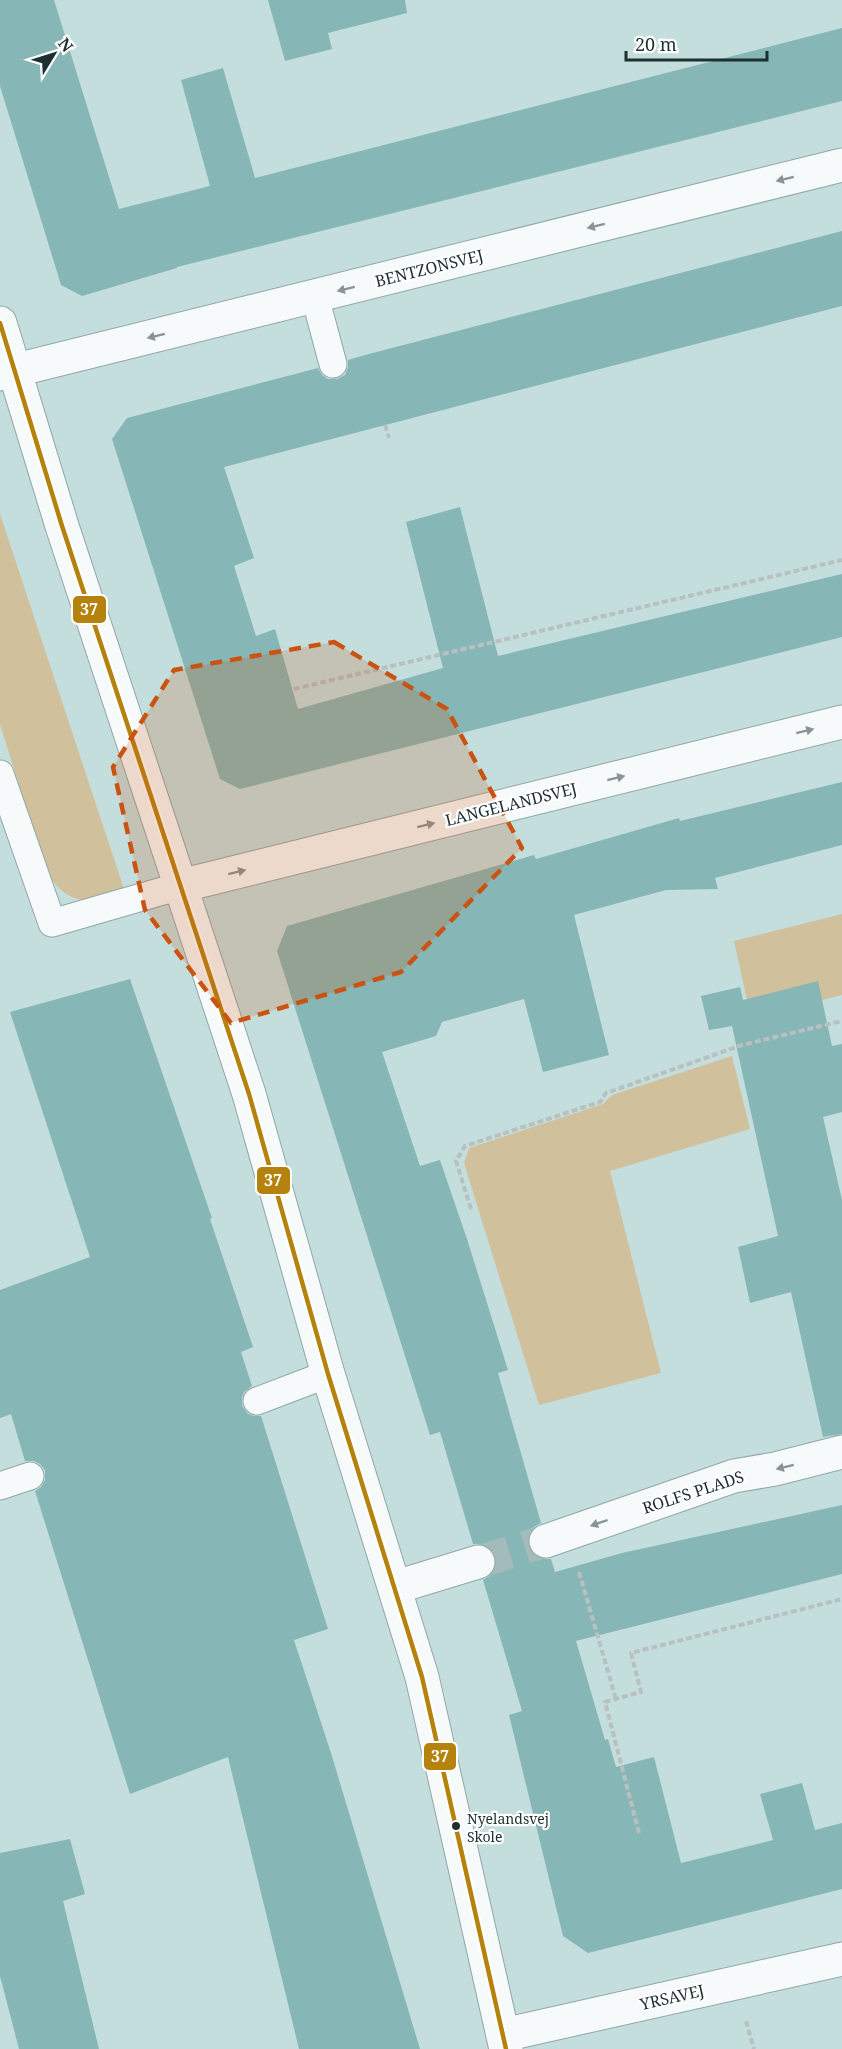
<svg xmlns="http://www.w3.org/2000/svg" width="842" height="2049" viewBox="0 0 842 2049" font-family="'Noto Serif',serif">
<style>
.green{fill:#d1c09c}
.building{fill:#87b6b6}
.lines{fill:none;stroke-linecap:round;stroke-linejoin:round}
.minor-tunnel{stroke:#a3bbbb;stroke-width:33;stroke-dasharray:33 16;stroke-linecap:butt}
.service-casing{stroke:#92a6a6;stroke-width:29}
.minor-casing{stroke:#92a6a6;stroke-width:35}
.tertiary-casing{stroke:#92a6a6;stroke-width:35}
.path{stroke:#b8c0c0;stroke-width:4;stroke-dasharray:6 3;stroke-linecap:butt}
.service{stroke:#f6fafa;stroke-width:27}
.minor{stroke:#f6fafa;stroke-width:33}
.tertiary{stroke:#f6fafa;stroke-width:33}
.bus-1-casing{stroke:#fff;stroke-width:9}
.bus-1{stroke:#b6820e;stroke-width:4.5}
.oneway{fill:#8a9494}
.marked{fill:#ca5311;fill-opacity:0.2;stroke:#ca5311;stroke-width:4.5;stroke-dasharray:12 8;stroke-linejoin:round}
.bus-dot{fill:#1d2f2f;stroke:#fff;stroke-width:2}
.labels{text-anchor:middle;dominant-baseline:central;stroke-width:4.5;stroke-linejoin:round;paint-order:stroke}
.bus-label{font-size:14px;fill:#1d2f2f;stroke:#fff;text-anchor:start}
.street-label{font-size:16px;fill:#1d2f2f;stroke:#fff}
.line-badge{stroke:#fff;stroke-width:2}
.badge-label{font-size:16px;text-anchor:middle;font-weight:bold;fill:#fff}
</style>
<rect width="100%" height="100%" fill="#c4dede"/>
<path class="green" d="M 0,514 L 126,895 C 87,902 68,908 45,869 L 0,724 Z
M 842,914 L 842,995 L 751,1018 L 734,941 Z
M 732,1056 L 750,1129 L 610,1171 L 661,1373 L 539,1405 L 464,1163 L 469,1148 L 603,1104 L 612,1095 Z"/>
<path class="building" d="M 0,0 L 54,0 L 119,209 L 210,186 L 181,80 L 223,68 L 255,178 L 842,28 L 842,101 L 177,267 L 177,268 L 82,296 L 61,285 L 0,86 Z
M 268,0 L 405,0 L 407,13 L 328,33 L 332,49 L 285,61 Z
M 842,231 L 842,306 L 224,467 L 254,558 L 234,566 L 256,636 L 275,629 L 298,709 L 443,668 L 406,522 L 460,507 L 498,656 L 842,574 L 842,637 L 240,789 L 220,779 L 112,439 L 127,418 L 318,368 L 322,375 L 328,379 L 337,379 L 345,375 L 348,367 L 348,360 L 365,355 Z
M 842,782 L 842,845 L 715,878 L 718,889 L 666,890 L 574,915 L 609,1055 L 543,1072 L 524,999 L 442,1022 L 436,1036 L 382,1052 L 420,1166 L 440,1160 L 467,1239 L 508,1370 L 498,1373 L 541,1523 L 532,1528 L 528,1537 L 528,1547 L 533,1555 L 542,1559 L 551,1559 L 555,1572 L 622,1553 L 842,1505 L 842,1574 L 576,1641 L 605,1740 L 608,1739 L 616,1767 L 654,1757 L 681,1863 L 773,1840 L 760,1794 L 802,1783 L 815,1830 L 842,1823 L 842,1889 L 588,1953 L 563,1936 L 509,1715 L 522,1711 L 483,1580 L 491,1575 L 496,1567 L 496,1556 L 491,1549 L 483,1544 L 473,1544 L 440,1432 L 430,1435 L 277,951 L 287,926 L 534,855 L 536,859 L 679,818 L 680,821 Z
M 130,979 L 212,1218 L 210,1219 L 253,1347 L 241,1352 L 252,1386 L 244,1392 L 242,1398 L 242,1406 L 248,1414 L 254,1416 L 261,1416 L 328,1629 L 294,1640 L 331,1753 L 420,2049 L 299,2049 L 228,1757 L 130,1794 L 35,1491 L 41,1487 L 45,1480 L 45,1470 L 40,1464 L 34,1461 L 25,1461 L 11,1414 L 0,1418 L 0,1290 L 90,1257 L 10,1012 Z
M 818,981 L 832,1046 L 842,1044 L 842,1112 L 823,1117 L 842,1200 L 842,1434 L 823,1437 L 791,1292 L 750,1303 L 738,1247 L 778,1236 L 732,1026 L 709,1030 L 701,996 L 740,987 L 743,1000 Z
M 70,1839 L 85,1894 L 63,1901 L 99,2049 L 19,2049 L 0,1976 L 0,1853 Z"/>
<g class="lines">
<path class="minor-tunnel" d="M 478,1562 L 546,1541"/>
<defs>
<path id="service" d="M 315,297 L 333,364
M 0,774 L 52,923 L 180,886
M 257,1401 L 328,1374
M 0,1486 L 30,1476"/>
<path id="minor" d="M 0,374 L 842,165
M 180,886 L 842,722
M 546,1541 L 734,1476 L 775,1469 L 842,1452
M 396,1587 L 478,1562
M 503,2035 L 842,1959"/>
<path id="tertiary" d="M 0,323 L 62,526 L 249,1094 L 328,1374 L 422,1677 L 506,2049"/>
</defs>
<use href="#service" class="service-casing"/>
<use href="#minor" class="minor-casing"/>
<use href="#tertiary" class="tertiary-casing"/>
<path class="path" d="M 385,425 L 389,438
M 294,689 L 842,560
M 471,1209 L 456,1161 L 465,1146 L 600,1102 L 606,1093 L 742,1045 L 842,1021
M 579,1572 L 616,1699
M 639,1833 L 605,1702 L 641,1692 L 631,1653 L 842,1599
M 746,2021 L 754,2049"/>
<use href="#service" class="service"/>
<use href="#minor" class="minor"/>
<use href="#tertiary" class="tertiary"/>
<defs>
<path id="bus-1" d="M 0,323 L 62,526 L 249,1094 L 328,1374 L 422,1677 L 506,2049"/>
</defs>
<use href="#bus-1" class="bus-1-casing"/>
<use href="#bus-1" class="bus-1"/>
</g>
<defs><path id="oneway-solid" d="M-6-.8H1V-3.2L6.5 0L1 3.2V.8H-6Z" transform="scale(1.5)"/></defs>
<g class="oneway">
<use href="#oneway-solid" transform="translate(785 179) rotate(166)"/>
<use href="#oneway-solid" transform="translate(596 226) rotate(166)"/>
<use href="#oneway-solid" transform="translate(346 289) rotate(166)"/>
<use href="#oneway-solid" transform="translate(156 336) rotate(166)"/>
<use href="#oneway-solid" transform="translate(805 731) rotate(-14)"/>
<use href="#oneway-solid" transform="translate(616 778) rotate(-14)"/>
<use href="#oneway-solid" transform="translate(426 825) rotate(-14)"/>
<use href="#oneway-solid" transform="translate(237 872) rotate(-14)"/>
<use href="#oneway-solid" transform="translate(785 1467) rotate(166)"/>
<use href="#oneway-solid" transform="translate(599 1523) rotate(161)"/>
</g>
<path class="marked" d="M 334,642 L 447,709 L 522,848 L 401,972 L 231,1023 L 145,910 L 113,767 L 174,670 Z"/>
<circle class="bus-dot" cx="456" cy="1826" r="5"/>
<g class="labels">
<g class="bus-label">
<text x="467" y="1818">Nyelandsvej<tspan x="467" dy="18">Skole</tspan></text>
</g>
<g class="street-label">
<text transform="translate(429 268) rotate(-14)">BENTZONSVEJ</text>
<text transform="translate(511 804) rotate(-14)">LANGELANDSVEJ</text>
<text transform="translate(693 1492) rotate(-18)">ROLFS PLADS</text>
<text transform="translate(672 1997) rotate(-13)">YRSAVEJ</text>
</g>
</g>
<g class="line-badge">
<rect x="72" y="595" width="35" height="29" rx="6" fill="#b6820e"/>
<rect x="256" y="1166" width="35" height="29" rx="6" fill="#b6820e"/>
<rect x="423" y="1742" width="34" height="29" rx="6" fill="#b6820e"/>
</g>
<g class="badge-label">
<text x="89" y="615">37</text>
<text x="273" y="1186">37</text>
<text x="440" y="1762">37</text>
</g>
<g transform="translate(54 54) rotate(52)" stroke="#ffffff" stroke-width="4.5" paint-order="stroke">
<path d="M0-4.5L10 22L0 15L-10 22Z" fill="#1d2f2f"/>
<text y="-9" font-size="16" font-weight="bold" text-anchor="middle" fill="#1d2f2f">N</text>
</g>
<path d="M626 51v9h141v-9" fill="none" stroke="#1d2f2f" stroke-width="3"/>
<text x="635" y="51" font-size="18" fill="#1d2f2f" stroke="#ffffff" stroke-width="4.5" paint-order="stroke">20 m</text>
</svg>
